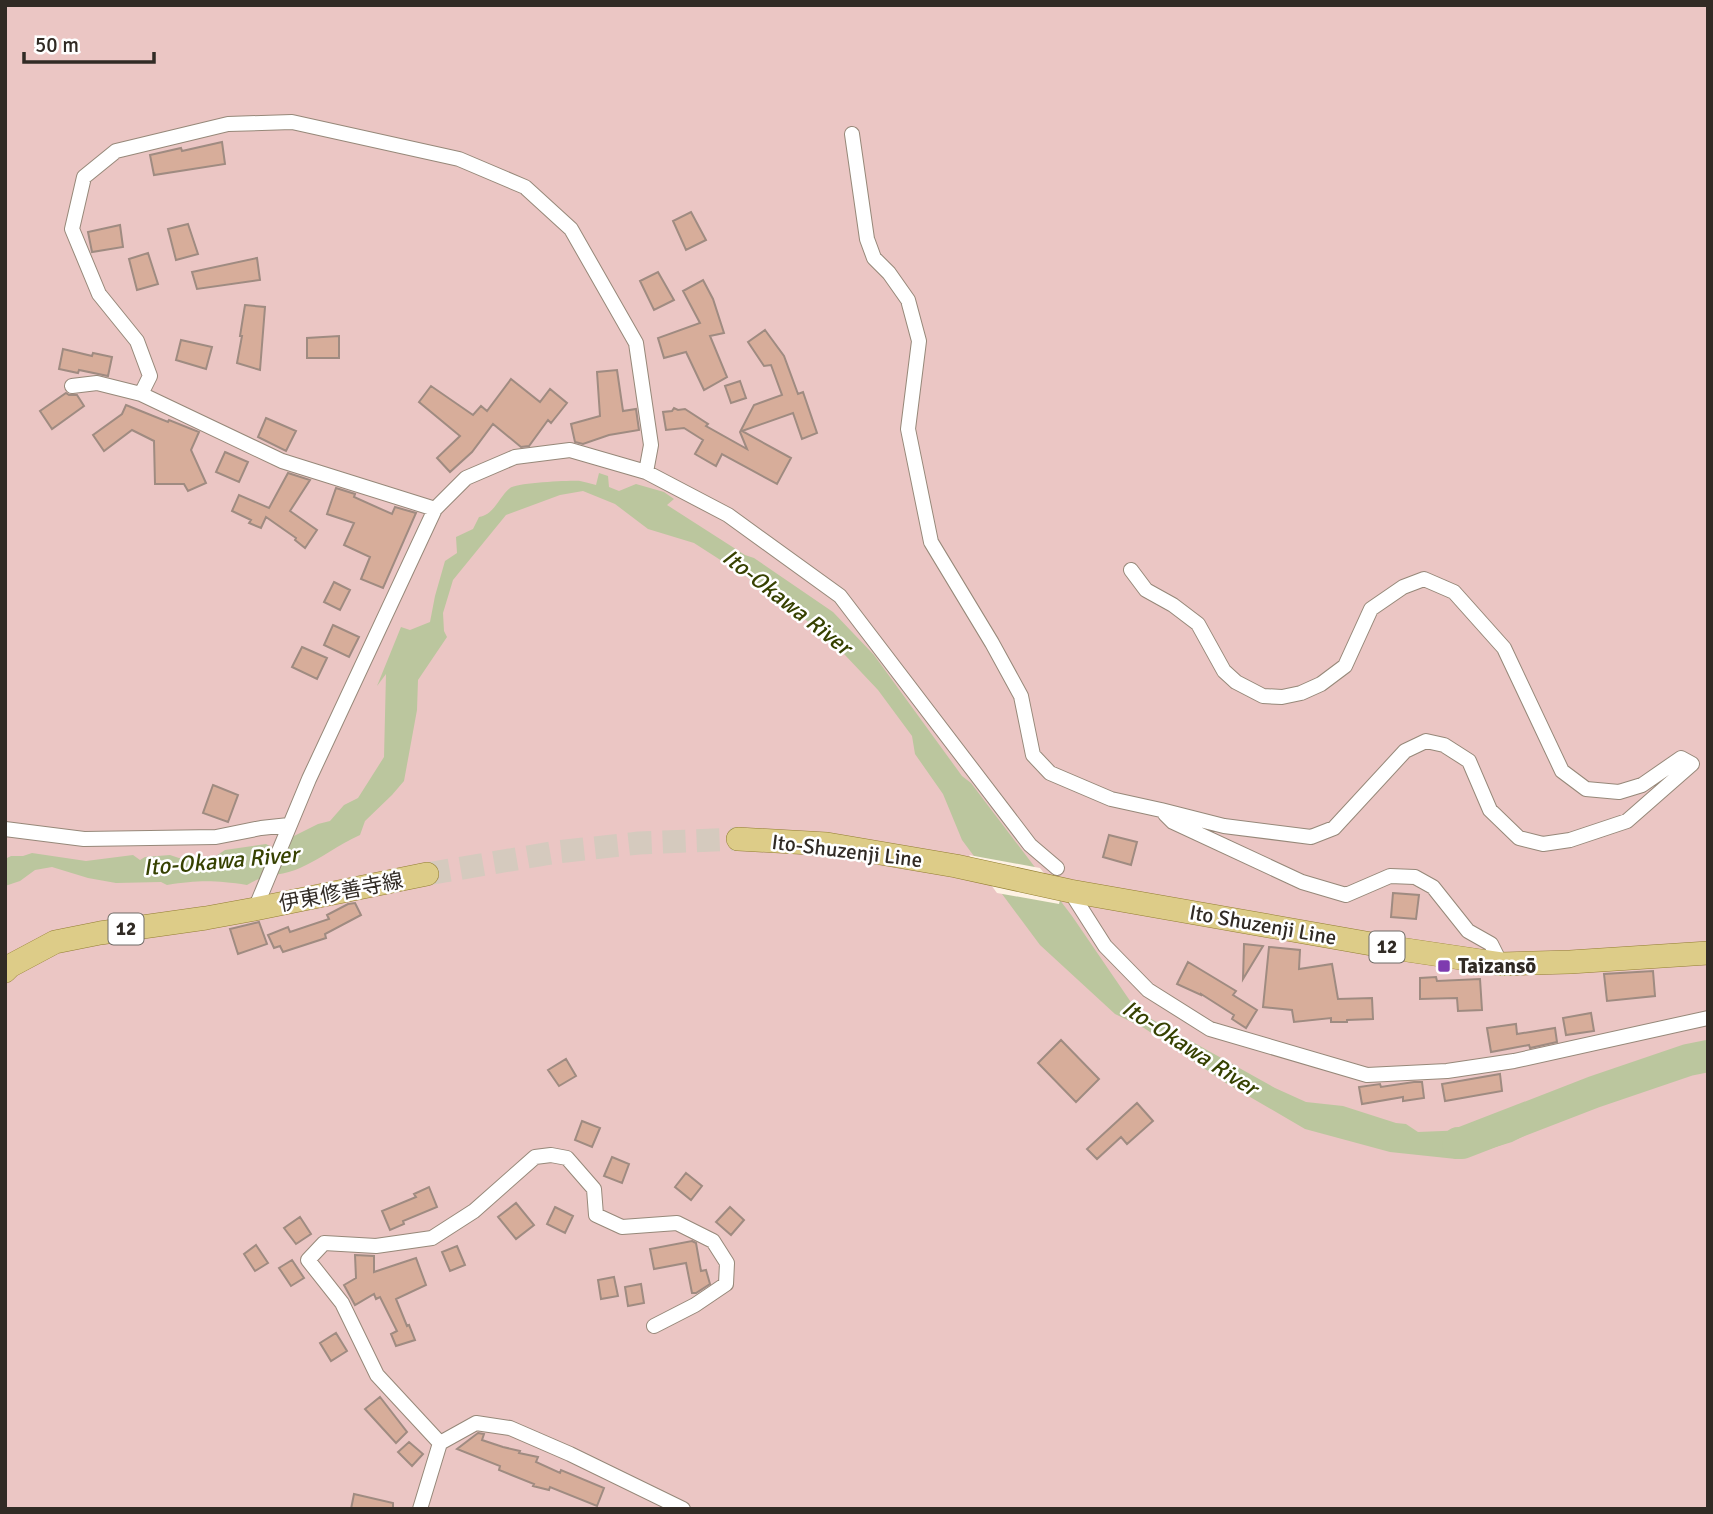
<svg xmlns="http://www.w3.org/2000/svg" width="1713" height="1514" viewBox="0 0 1713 1514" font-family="Signika,'Noto Sans JP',sans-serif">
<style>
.green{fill:#ebc6c4}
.water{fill:#bbc69e}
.pier{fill:#fef2e4}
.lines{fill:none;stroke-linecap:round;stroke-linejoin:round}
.river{stroke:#bbc69e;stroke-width:32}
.building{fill:#d7ad9a;stroke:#9f8b81;stroke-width:2}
.primary-tunnel{stroke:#d5cabe;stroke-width:23;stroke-dasharray:23 11;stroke-linecap:butt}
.minor-casing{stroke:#968879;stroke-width:16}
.primary-casing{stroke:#927e32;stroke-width:24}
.minor{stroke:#fff;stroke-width:14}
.primary{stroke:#dc8;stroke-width:23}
.poi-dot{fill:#7e3baf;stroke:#fff;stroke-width:2.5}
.labels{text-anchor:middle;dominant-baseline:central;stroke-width:5;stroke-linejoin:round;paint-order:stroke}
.shield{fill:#fff;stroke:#6f6b66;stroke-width:2}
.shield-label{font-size:19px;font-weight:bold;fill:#312b25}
.street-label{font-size:21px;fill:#312b25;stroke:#fff}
.poi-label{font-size:21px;font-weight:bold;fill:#312b25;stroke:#fff;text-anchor:start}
.water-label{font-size:23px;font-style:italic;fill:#364100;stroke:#fff}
</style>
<rect width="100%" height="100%" fill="#fef2e4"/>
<path class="green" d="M 5,5 L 1708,5 L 1708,1509 L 5,1509 Z"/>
<path class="water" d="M 599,473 L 608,476 L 609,487 L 619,491 L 636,484 L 664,492 L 674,499 L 667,505 L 745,555 L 754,558 L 833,612 L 874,655 L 962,776 L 971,783 L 1072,916 L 1137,1011 L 1275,1088 L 1306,1102 L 1343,1106 L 1396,1123 L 1406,1124 L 1418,1132 L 1516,1128 L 1567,1096 L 1542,1127 L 1512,1142 L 1456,1159 L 1390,1152 L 1305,1129 L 1226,1083 L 1144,1028 L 1115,1014 L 1040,945 L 962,840 L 943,794 L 915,754 L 912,736 L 878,690 L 828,637 L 764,588 L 694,543 L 648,529 L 615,504 L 583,491 L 560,495 L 506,515 L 453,580 L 443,613 L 444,631 L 447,637 L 418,680 L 417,710 L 404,781 L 392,795 L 365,821 L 360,835 C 339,844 321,859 300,868 C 283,876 263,874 247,885 C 215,880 198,880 167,885 L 161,882 L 116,883 L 88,878 L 52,867 L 35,870 L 20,881 L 5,886 L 5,859 L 11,856 L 23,856 L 32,853 L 86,861 L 133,855 L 140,860 L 145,857 L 170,855 L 179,858 L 216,856 L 225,850 L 266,844 L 272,847 L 318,824 L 330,821 L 344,805 L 358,798 L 384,757 L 386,674 L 377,686 L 401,627 L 410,630 L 430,622 L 435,596 L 445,561 L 457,553 L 456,537 L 473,529 L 479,517 C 495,514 498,498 510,488 C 516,483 570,480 580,481 C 586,482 591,484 596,485 Z"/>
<path class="pier" d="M 969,855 L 1040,868 L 1061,895 L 1059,904 L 997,893 Z"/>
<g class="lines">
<path class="river" d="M 1458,1143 L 1462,1143 L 1594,1092 L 1688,1060 L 1708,1056"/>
</g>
<path class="building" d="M 222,142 L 225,164 L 154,175 L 150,155 L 181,148 L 182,151 Z
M 691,212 L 706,240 L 686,250 L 673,221 Z
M 188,224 L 198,254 L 176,260 L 168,229 Z
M 120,225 L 123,247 L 92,252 L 88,232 Z
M 148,253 L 158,284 L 137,290 L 129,259 Z
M 257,258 L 260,280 L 197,289 L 192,272 Z
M 658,272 L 674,300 L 654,310 L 640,281 Z
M 703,280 L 713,299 L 724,333 L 710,336 L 727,377 L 704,390 L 686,352 L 664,358 L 658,338 L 700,323 L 683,291 Z
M 245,305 L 265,307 L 260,370 L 237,363 L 242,336 L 240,336 Z
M 765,330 L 784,356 L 798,394 L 803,392 L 817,433 L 802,439 L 793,413 L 742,431 L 791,458 L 777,484 L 722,454 L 716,466 L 695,454 L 703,440 L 684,428 L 666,430 L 663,412 L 672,411 L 674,408 L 678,410 L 685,409 L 708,424 L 706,426 L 747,449 L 740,432 L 754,405 L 782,395 L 771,365 L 764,366 L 748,342 Z
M 339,336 L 339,358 L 307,358 L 307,338 Z
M 181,340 L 212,347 L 206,369 L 176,360 Z
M 63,349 L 92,356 L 93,353 L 112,357 L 108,376 L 79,370 L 78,373 L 59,369 Z
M 617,370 L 623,411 L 636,409 L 639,430 L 609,435 L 583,444 L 575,442 L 571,424 L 600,416 L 597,372 Z
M 511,379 L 540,402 L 550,389 L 567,403 L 551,423 L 548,420 L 529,446 L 521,447 L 493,424 L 472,452 L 450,472 L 437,458 L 460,436 L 419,402 L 431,386 L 473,415 L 481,406 L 487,411 Z
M 740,381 L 746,398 L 731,403 L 725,386 Z
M 66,393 L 69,395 L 77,395 L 84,406 L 52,429 L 40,411 Z
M 126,405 L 168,422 L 169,420 L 199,432 L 191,450 L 206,483 L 188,491 L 184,484 L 155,484 L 154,441 L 132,430 L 104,451 L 93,435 L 122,414 Z
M 266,418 L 296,431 L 286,451 L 258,437 Z
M 225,452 L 248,462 L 239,482 L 216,472 Z
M 288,473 L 310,480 L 290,511 L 317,530 L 305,548 L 295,540 L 296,538 L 266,517 L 261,528 L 249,523 L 251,520 L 232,511 L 239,495 L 269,508 Z
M 336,488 L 355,494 L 354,497 L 392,514 L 395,507 L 416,513 L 383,588 L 361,579 L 370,557 L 344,545 L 354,523 L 327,514 Z
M 334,582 L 350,590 L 340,610 L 324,602 Z
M 333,625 L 359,637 L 349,657 L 324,645 Z
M 302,647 L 327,658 L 317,679 L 292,667 Z
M 213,785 L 238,795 L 228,822 L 203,813 Z
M 1109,835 L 1137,842 L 1131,865 L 1103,857 Z
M 1393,893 L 1419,895 L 1416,919 L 1391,917 Z
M 355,903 L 361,915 L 325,934 L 326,938 L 283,952 L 280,946 L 274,948 L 268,935 L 288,927 L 290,932 L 329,919 L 327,915 L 348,904 Z
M 259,922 L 267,944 L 238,954 L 230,929 Z
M 1244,944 L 1263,946 L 1243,979 Z
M 1269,947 L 1300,950 L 1299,969 L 1332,964 L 1338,999 L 1372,998 L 1373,1019 L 1347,1020 L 1347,1022 L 1331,1022 L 1331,1018 L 1294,1022 L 1292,1010 L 1263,1007 Z
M 1188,962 L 1236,991 L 1233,995 L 1257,1010 L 1246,1028 L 1232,1019 L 1234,1015 L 1201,994 L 1201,995 L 1177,984 Z
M 1653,971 L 1655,996 L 1607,1001 L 1604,974 Z
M 1436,977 L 1437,981 L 1480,979 L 1482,1010 L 1458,1011 L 1457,998 L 1420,999 L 1420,978 Z
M 1591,1013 L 1594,1031 L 1566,1035 L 1563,1018 Z
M 1516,1024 L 1517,1034 L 1555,1028 L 1557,1042 L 1530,1048 L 1529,1045 L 1491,1052 L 1487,1028 Z
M 1061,1040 L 1099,1079 L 1076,1102 L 1038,1063 Z
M 566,1059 L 576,1076 L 559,1086 L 548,1070 Z
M 1500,1074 L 1502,1091 L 1445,1101 L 1442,1084 Z
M 1414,1082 L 1422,1082 L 1424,1098 L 1403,1101 L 1403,1097 L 1362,1104 L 1359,1087 L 1380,1084 L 1381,1087 Z
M 1137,1103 L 1153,1121 L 1127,1144 L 1121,1137 L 1097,1159 L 1087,1149 Z
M 582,1121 L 600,1128 L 592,1147 L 575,1140 Z
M 612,1157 L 629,1164 L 622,1183 L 604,1176 Z
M 686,1173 L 702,1186 L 691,1200 L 675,1187 Z
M 429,1187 L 437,1207 L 403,1221 L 404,1224 L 390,1230 L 382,1211 L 416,1197 L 414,1194 Z
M 516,1203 L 534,1225 L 516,1239 L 498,1217 Z
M 555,1207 L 573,1216 L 565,1233 L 547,1224 Z
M 730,1207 L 744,1220 L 731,1235 L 716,1222 Z
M 300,1217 L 311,1234 L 296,1244 L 284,1228 Z
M 692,1241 L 696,1243 L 701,1271 L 706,1270 L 710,1284 L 696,1293 L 692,1293 L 686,1263 L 654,1269 L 650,1249 Z
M 256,1245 L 268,1263 L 255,1271 L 244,1254 Z
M 457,1246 L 465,1265 L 450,1271 L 442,1252 Z
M 355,1255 L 374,1256 L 374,1272 L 416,1258 L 426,1285 L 396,1299 L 407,1326 L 409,1325 L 415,1340 L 396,1346 L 391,1334 L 397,1331 L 380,1297 L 376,1299 L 374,1294 L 355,1305 L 344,1285 L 356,1278 Z
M 292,1260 L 304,1278 L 291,1286 L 279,1268 Z
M 614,1277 L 618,1296 L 601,1299 L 598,1280 Z
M 641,1284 L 644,1303 L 628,1306 L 625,1287 Z
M 336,1333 L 347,1351 L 331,1361 L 320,1343 Z
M 380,1397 L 407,1432 L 396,1443 L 365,1409 Z
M 478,1433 L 484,1434 L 482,1440 L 503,1447 L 520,1451 L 519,1453 L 538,1457 L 536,1462 L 560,1473 L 561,1470 L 604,1488 L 597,1506 L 550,1487 L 549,1490 L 533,1486 L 534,1484 L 499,1470 L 500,1466 L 457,1449 Z
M 409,1442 L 423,1454 L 412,1466 L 398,1452 Z
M 354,1494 L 393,1503 L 393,1509 L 351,1509 Z"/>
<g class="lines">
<path class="primary-tunnel" d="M 427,874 L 557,852 L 639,843 L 738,839"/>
<defs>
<path id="minor" d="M 852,134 L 867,239 L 874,258 L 889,273 L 908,300 L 919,341 L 908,429 L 931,542 L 992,643 L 1021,696 L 1033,755 L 1050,773 L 1111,799 L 1161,810 L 1224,826 L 1311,837 L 1334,828 L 1405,751 L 1426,741 L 1444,745 L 1469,761 L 1490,810 L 1519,838 L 1543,844 L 1570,840 L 1627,821 L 1692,764 L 1681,758 L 1642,785 L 1619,792 L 1586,789 L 1562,771 L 1504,648 L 1454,592 L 1424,579 L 1403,587 L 1371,609 L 1345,666 L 1321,684 L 1301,693 L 1282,697 L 1263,696 L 1236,682 L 1224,671 L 1198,624 L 1173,605 L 1146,590 L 1131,570
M 72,386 L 97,383 L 141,394 L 282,461 L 435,509
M 141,394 L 150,376 L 137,341 L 99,294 L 72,229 L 84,177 L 116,151 L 228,124 L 292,122 L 459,159 L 525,187 L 571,229 L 636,343 L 651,445 L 646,472
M 1165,814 L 1173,822 L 1302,882 L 1346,895 L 1390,876 L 1415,877 L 1433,887 L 1468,931 L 1491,944 L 1501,964
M 5,829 L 84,839 L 216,837 L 261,828 L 289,825
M 1070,891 L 1105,946 L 1148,990 L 1210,1029 L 1367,1075 L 1447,1071 L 1514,1061 L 1708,1018
M 255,909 L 309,779 L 435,509 L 466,478 L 515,457 L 570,450 L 646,472 L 728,515 L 840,596 L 1030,845 L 1057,868
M 654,1326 L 695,1305 L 726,1284 L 727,1263 L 713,1241 L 677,1223 L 622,1227 L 596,1215 L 594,1189 L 567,1158 L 551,1155 L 535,1157 L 474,1211 L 432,1238 L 376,1246 L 324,1243 L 308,1260 L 342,1303 L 377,1375 L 440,1443 L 476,1423 L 510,1428 L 570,1454 L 683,1509
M 420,1509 L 440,1443"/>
<path id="primary" d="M 738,839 L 827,844 L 956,866 L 1070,891 L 1400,949 L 1501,964 L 1570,962 L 1708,953
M 5,971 L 10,966 L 55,942 L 100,933 L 206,918 L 255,909 L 427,874"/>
</defs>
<use href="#minor" class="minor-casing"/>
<use href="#primary" class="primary-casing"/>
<use href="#minor" class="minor"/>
<use href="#primary" class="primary"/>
</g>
<rect class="poi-dot" x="1437" y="959" width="14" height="14" rx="3.5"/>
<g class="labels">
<g class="shield">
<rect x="108.5" y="913.5" width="35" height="31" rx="5"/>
<rect x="1369.5" y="931.5" width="35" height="31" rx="5"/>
</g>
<g class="shield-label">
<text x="126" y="929">12</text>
<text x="1387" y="947">12</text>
</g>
<g class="street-label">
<text transform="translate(847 851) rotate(7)">Ito-Shuzenji Line</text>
<text transform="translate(341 892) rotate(-11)">伊東修善寺線</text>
<text transform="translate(1263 925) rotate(10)">Ito Shuzenji Line</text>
</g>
<g class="poi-label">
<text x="1458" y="966">Taizansō</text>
</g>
<g class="water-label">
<text transform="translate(787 602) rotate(38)">Ito-Okawa River</text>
<text transform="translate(221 861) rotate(-5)">Ito-Okawa River</text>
<text transform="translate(1190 1048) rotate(33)">Ito-Okawa River</text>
</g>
</g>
<rect width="1713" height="1514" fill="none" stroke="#312b25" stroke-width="14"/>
<path d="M24 52v10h130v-10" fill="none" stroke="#312b25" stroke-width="3.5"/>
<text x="35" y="52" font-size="21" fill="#312b25" stroke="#ffffff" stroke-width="5" paint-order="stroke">50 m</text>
</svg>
